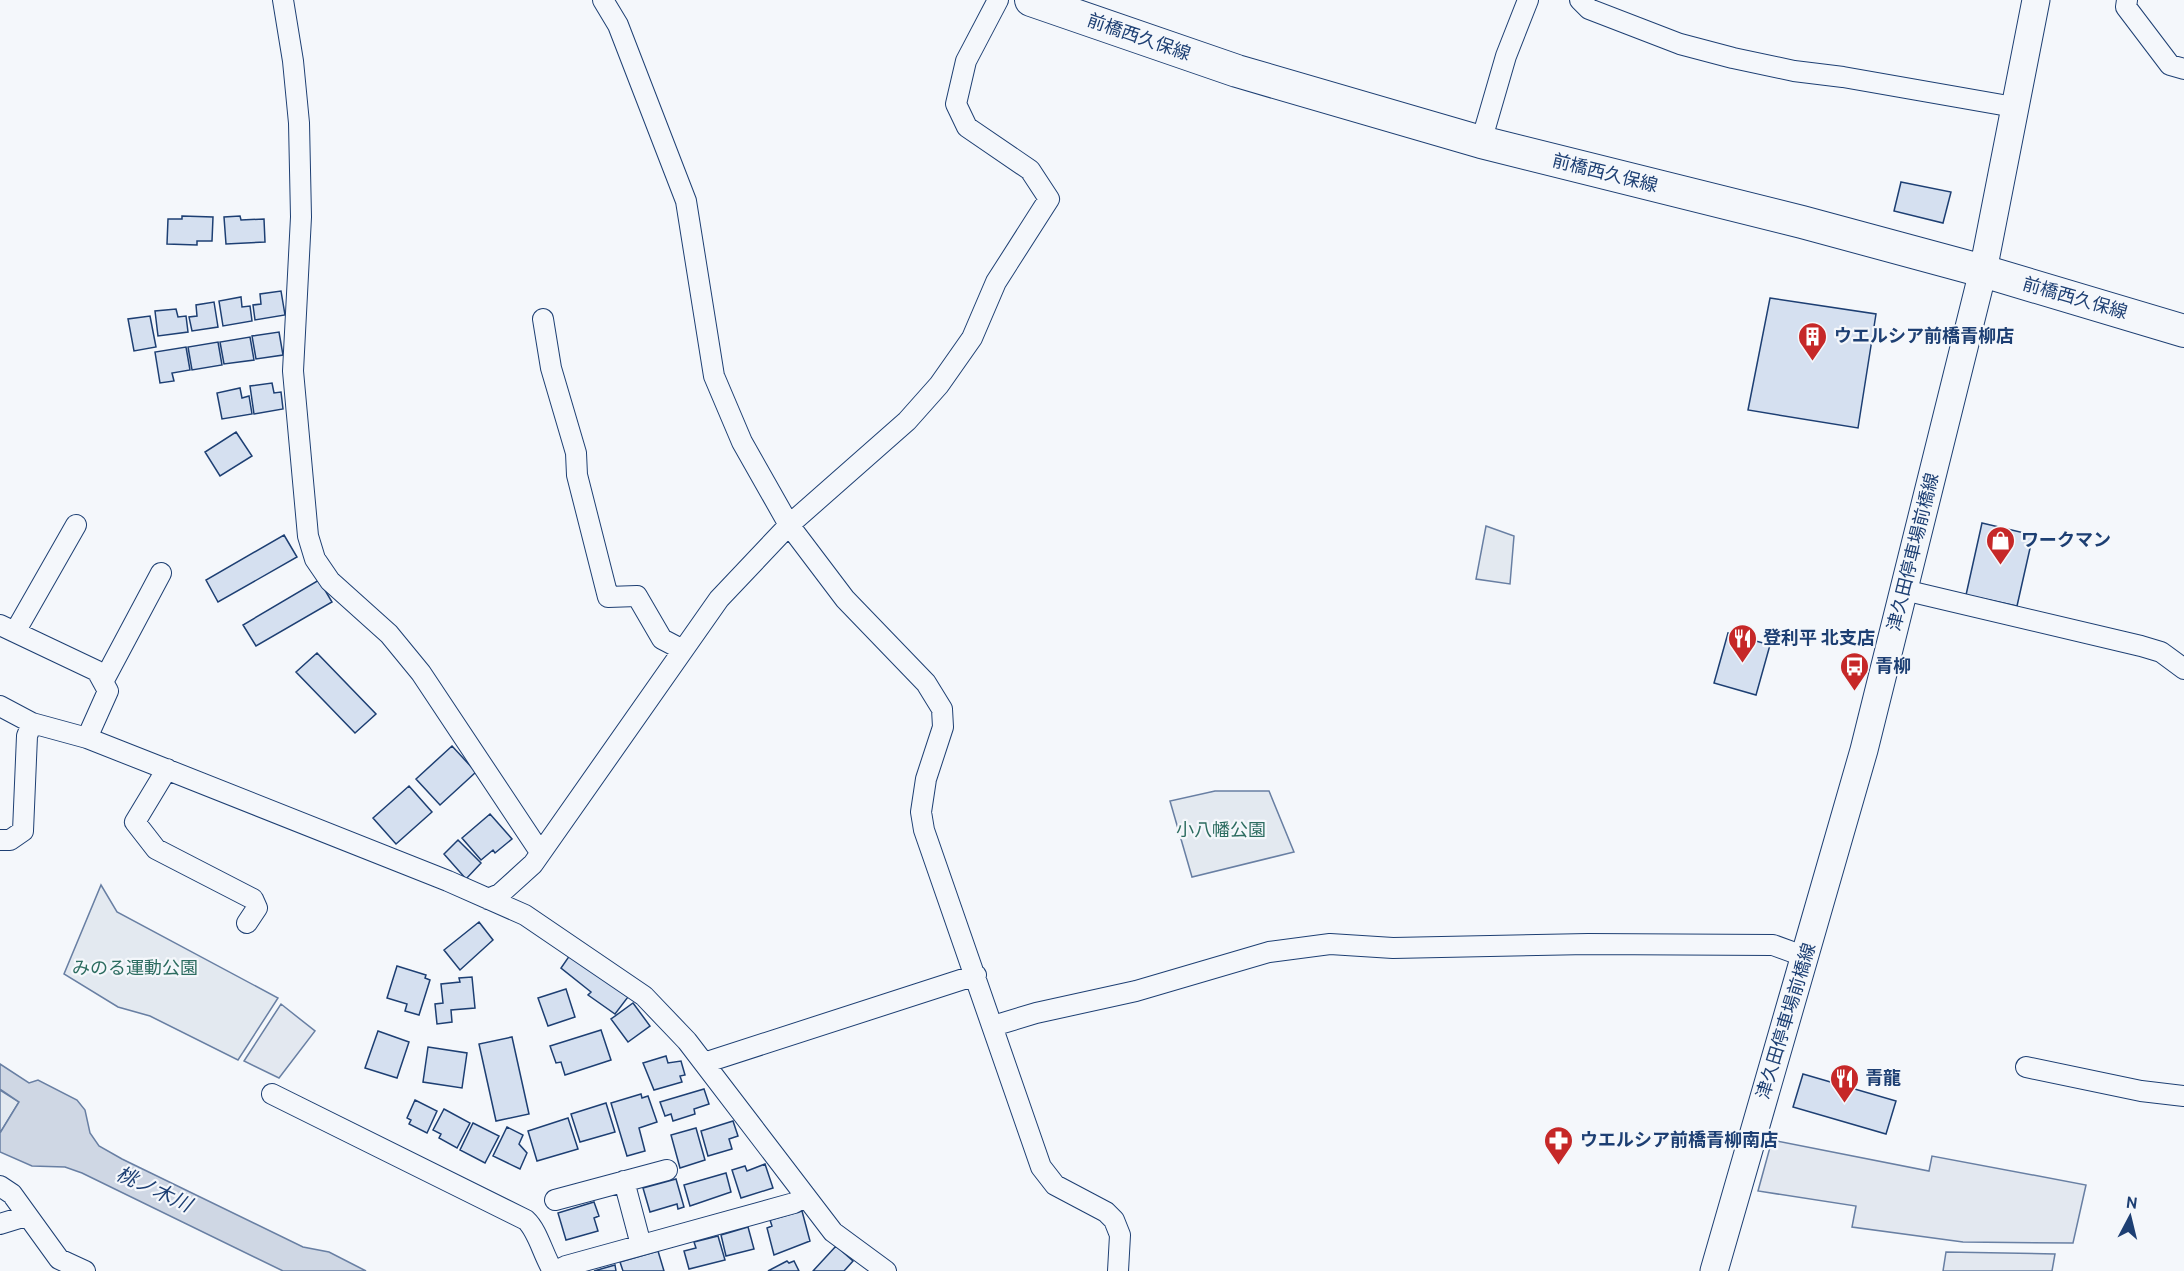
<svg xmlns="http://www.w3.org/2000/svg" width="2184" height="1271" viewBox="0 0 2184 1271" font-family="Cabin,'Noto Sans JP',sans-serif">
<style>
.green{fill:#e3e9f0;stroke:#687fa3;stroke-width:1.5}
.parking{fill:#e3e8f0;stroke:#687fa3;stroke-width:1.5}
.water{fill:#cfd7e4;stroke:#687fa3;stroke-width:1.5}
.building{fill:#d5e0f0;stroke:#1d3f73;stroke-width:1.5}
.lines{fill:none;stroke-linecap:round;stroke-linejoin:round}
.street-casing{stroke:#1d3f73;stroke-width:22}
.secondary-casing{stroke:#1d3f73;stroke-width:29}
.primary-casing{stroke:#1d3f73;stroke-width:34}
.street{stroke:#f4f7fb;stroke-width:20}
.secondary{stroke:#f4f7fb;stroke-width:27}
.primary{stroke:#f4f7fb;stroke-width:32}
.labels{text-anchor:middle;dominant-baseline:central;stroke-width:4.5;stroke-linejoin:round;paint-order:stroke}
.street-label{font-size:18px;fill:#1d3f73;stroke:#f4f7fb}
.poi-label{font-size:18px;font-weight:bold;fill:#1d3f73;stroke:#f4f7fb;text-anchor:start}
.park-label{font-size:18px;fill:#2c6c60;stroke:#f4f7fb}
.water-label{font-size:20px;font-style:italic;fill:#1d3f73;stroke:#f4f7fb}
</style>
<rect width="100%" height="100%" fill="#f4f7fb"/>
<path class="green" d="M 1486,526 L 1514,536 L 1510,584 L 1476,579 Z
M 1215,791 L 1269,791 L 1294,852 L 1192,877 L 1170,801 Z
M 101,885 L 117,912 L 278,998 L 238,1060 L 150,1016 L 118,1007 L 64,974 Z
M 0,1090 L 19,1102 L 0,1133 Z"/>
<path class="parking" d="M 281,1004 L 315,1031 L 279,1078 L 244,1061 Z
M 1772,1140 L 1929,1171 L 1932,1156 L 2086,1185 L 2073,1243 L 1963,1242 L 1852,1227 L 1856,1206 L 1758,1191 Z
M 1946,1252 L 2055,1254 L 2052,1271 L 1943,1271 Z"/>
<path class="water" d="M 0,1064 L 29,1083 L 38,1080 L 77,1100 L 85,1110 L 90,1133 L 99,1146 L 122,1159 L 303,1247 L 329,1252 L 366,1271 L 283,1271 L 82,1173 L 65,1167 L 32,1166 L 0,1152 L 0,1133 L 19,1102 L 0,1089 Z"/>
<path class="building" d="M 1901,182 L 1951,192 L 1943,223 L 1894,211 Z
M 182,216 L 213,217 L 212,241 L 197,241 L 197,245 L 167,244 L 168,219 L 182,219 Z
M 240,216 L 241,220 L 264,219 L 265,242 L 226,244 L 224,217 Z
M 281,291 L 285,315 L 255,320 L 253,305 L 261,304 L 260,294 Z
M 241,297 L 242,307 L 250,306 L 252,321 L 223,326 L 219,301 Z
M 1770,298 L 1876,314 L 1858,428 L 1748,410 Z
M 214,302 L 218,327 L 192,331 L 189,317 L 197,316 L 196,305 Z
M 176,309 L 178,317 L 186,316 L 188,332 L 158,336 L 155,311 Z
M 150,316 L 156,347 L 134,351 L 128,319 Z
M 279,332 L 283,355 L 256,359 L 252,336 Z
M 250,337 L 254,360 L 224,364 L 220,342 Z
M 218,342 L 222,365 L 192,370 L 188,347 Z
M 186,347 L 190,370 L 172,373 L 174,381 L 160,383 L 155,352 Z
M 272,383 L 274,393 L 281,392 L 283,409 L 254,414 L 250,386 Z
M 240,388 L 242,398 L 249,396 L 252,414 L 222,419 L 217,393 Z
M 236,432 L 252,456 L 220,476 L 205,452 Z
M 1982,523 L 2033,535 L 2017,606 L 1966,595 Z
M 284,535 L 297,557 L 218,602 L 206,580 Z
M 319,580 L 332,602 L 256,646 L 243,625 Z
M 1728,633 L 1770,645 L 1756,695 L 1714,683 Z
M 317,653 L 376,714 L 355,733 L 296,672 Z
M 452,746 L 476,772 L 440,805 L 416,779 Z
M 409,786 L 432,812 L 396,844 L 373,818 Z
M 490,814 L 512,839 L 495,853 L 493,850 L 481,860 L 462,838 Z
M 458,840 L 481,863 L 466,879 L 444,854 Z
M 479,922 L 493,940 L 460,970 L 444,950 Z
M 570,955 L 628,997 L 615,1014 L 588,995 L 591,992 L 561,968 Z
M 397,966 L 426,975 L 425,978 L 430,980 L 419,1015 L 405,1011 L 407,1004 L 387,998 Z
M 472,977 L 475,1008 L 451,1010 L 452,1022 L 437,1024 L 435,1004 L 443,1003 L 441,984 L 460,982 L 459,978 Z
M 566,989 L 575,1017 L 548,1026 L 538,998 Z
M 633,1003 L 650,1026 L 628,1042 L 611,1019 Z
M 601,1030 L 611,1060 L 565,1075 L 561,1062 L 556,1063 L 550,1046 Z
M 378,1031 L 409,1042 L 397,1078 L 365,1068 Z
M 512,1037 L 529,1114 L 496,1121 L 479,1044 Z
M 428,1047 L 467,1053 L 462,1088 L 423,1082 Z
M 666,1056 L 668,1063 L 681,1061 L 685,1075 L 680,1076 L 682,1082 L 654,1090 L 643,1063 Z
M 1803,1074 L 1896,1101 L 1886,1134 L 1793,1107 Z
M 704,1089 L 709,1104 L 694,1109 L 695,1114 L 673,1121 L 671,1114 L 665,1116 L 660,1102 Z
M 641,1094 L 642,1098 L 648,1096 L 657,1122 L 639,1128 L 645,1151 L 627,1156 L 611,1103 Z
M 415,1100 L 437,1111 L 427,1133 L 409,1124 L 411,1120 L 407,1118 Z
M 606,1103 L 615,1132 L 580,1142 L 571,1114 Z
M 444,1109 L 470,1123 L 457,1148 L 439,1138 L 441,1134 L 433,1130 Z
M 568,1118 L 578,1149 L 537,1161 L 528,1131 Z
M 733,1121 L 738,1136 L 729,1139 L 732,1149 L 708,1156 L 701,1131 Z
M 473,1123 L 499,1136 L 485,1163 L 460,1150 Z
M 507,1127 L 523,1135 L 519,1144 L 527,1153 L 520,1169 L 493,1156 Z
M 696,1128 L 705,1160 L 680,1168 L 671,1135 Z
M 765,1164 L 773,1188 L 741,1198 L 732,1170 L 745,1166 L 747,1171 Z
M 726,1173 L 731,1192 L 690,1206 L 684,1185 Z
M 676,1179 L 684,1207 L 678,1209 L 677,1204 L 650,1212 L 643,1188 Z
M 594,1202 L 599,1216 L 594,1218 L 598,1231 L 566,1240 L 558,1213 Z
M 802,1211 L 810,1241 L 774,1255 L 767,1228 L 772,1226 L 770,1220 Z
M 748,1227 L 754,1249 L 726,1256 L 721,1235 Z
M 718,1236 L 725,1260 L 689,1269 L 684,1251 L 696,1248 L 694,1242 Z
M 836,1246 L 853,1261 L 844,1271 L 813,1271 Z
M 658,1251 L 664,1271 L 623,1271 L 620,1262 Z
M 787,1261 L 789,1263 L 794,1261 L 799,1271 L 768,1271 Z
M 615,1265 L 616,1271 L 594,1271 Z"/>
<g class="lines">
<defs>
<path id="street" d="M 283,0 L 293,61 L 299,123 L 301,217 L 293,371 L 308,536 L 315,559 L 330,581 L 389,634 L 421,673 L 540,852
M 603,0 L 618,25 L 686,201 L 714,376 L 742,442 L 789,525 L 845,599 L 926,683 L 942,709 L 943,727 L 926,779 L 921,812 L 924,830 L 1041,1167 L 1055,1185 L 1106,1212 L 1114,1220 L 1120,1235 L 1118,1271
M 1580,0 L 1589,9 L 1680,44 L 1733,58 L 1794,71 L 1843,77 L 2014,107
M 2127,0 L 2126,7 L 2170,65 L 2184,69
M 1481,142 L 1506,56 L 1528,0
M 543,319 L 551,368 L 576,453 L 577,475 L 608,597 L 637,596 L 662,639 L 683,650
M 1904,590 L 2141,646 L 2161,652 L 2184,669
M 0,625 L 97,671 L 108,691 L 87,738
M 15,632 L 76,525
M 104,680 L 161,573
M 0,706 L 32,723 L 87,738 L 153,764 L 448,881 L 525,915 L 644,996 L 687,1041 L 833,1232 L 886,1271
M 167,769 L 135,822 L 156,849 L 253,899 L 257,908 L 247,923
M 0,840 L 10,840 L 23,831 L 27,736 L 32,723
M 488,899 L 500,894 L 533,864 L 719,599 L 789,525 L 907,421 L 939,385 L 972,338 L 996,282 L 1049,199 L 1030,170 L 967,127 L 956,104 L 966,61 L 998,0
M 993,1026 L 1036,1013 L 1136,991 L 1269,952 L 1330,944 L 1393,948 L 1588,944 L 1773,945 L 1806,957
M 704,1063 L 976,975
M 2026,1067 L 2141,1091 L 2184,1096
M 272,1094 L 526,1220 C 538,1231 543,1255 553,1271
M 624,1181 L 641,1245
M 0,1186 L 12,1194 L 59,1259 L 85,1271
M 555,1200 L 667,1170
M 0,1224 L 26,1216
M 556,1271 L 566,1266 L 794,1203 L 804,1197"/>
<path id="secondary" d="M 1714,1271 L 1864,750 L 1983,271 L 2036,0"/>
<path id="primary" d="M 1031,0 L 1237,71 L 1481,142 L 1802,222 L 1983,271 L 2184,331"/>
</defs>
<use href="#street" class="street-casing"/>
<use href="#secondary" class="secondary-casing"/>
<use href="#primary" class="primary-casing"/>
<use href="#street" class="street"/>
<use href="#secondary" class="secondary"/>
<use href="#primary" class="primary"/>
</g>
<defs>
<symbol id="building-pin" viewBox="-11 -11 22 30"><path d="M0 17L-7.5 6A9.5 9.5 0 1 1 7.5 6Z" fill="#c62828" stroke="#f4f7fb"/><path d="M-4-6H4V6H1V3H-1V6H-4ZM-2.5-4.3h1.7v1.8h-1.7ZM.8-4.3h1.7v1.8H.8ZM-2.5-1h1.7V.8h-1.7ZM.8-1h1.7V.8H.8Z" fill="#fff"/></symbol>
<symbol id="shop-pin" viewBox="-11 -11 22 30"><path d="M0 17L-7.5 6A9.5 9.5 0 1 1 7.5 6Z" fill="#c62828" stroke="#f4f7fb"/><path d="M-5-2.5h2.3a2.7 3.5 0 0 1 5.4 0H5L5.5 6h-11ZM-1.5-2.5h3a1.5 2.3 0 0 0-3 0Z" fill="#fff"/></symbol>
<symbol id="restaurant-pin" viewBox="-11 -11 22 30"><path d="M0 17L-7.5 6A9.5 9.5 0 1 1 7.5 6Z" fill="#c62828" stroke="#f4f7fb"/><path d="M-5-6h1v4h1v-4h1v4h1v-4h1v5L-1.5 .5V6h-2V.5L-5-1ZM5-6V6H3V1.5H1.5Q1.5-4 5-6Z" fill="#fff"/></symbol>
<symbol id="bus-pin" viewBox="-11 -11 22 30"><path d="M0 17L-7.5 6A9.5 9.5 0 1 1 7.5 6Z" fill="#c62828" stroke="#f4f7fb"/><path d="M-5-6H5V4H4V6H2V4H-2V6H-4V4H-5ZM-3.5-4V0h7V-4ZM-3.5 1.2v1.5H-2V1.2ZM2 1.2v1.5H3.5V1.2Z" fill="#fff"/></symbol>
<symbol id="pharmacy-pin" viewBox="-11 -11 22 30"><path d="M0 17L-7.5 6A9.5 9.5 0 1 1 7.5 6Z" fill="#c62828" stroke="#f4f7fb"/><path d="M-2-6h4v4h4v4h-4v4h-4v-4h-4v-4h4Z" fill="#fff"/></symbol>
</defs>
<g fill-rule="evenodd">
<use href="#building-pin" x="1796" y="320" width="33" height="45"/>
<use href="#shop-pin" x="1984" y="524" width="33" height="45"/>
<use href="#restaurant-pin" x="1726" y="622" width="33" height="45"/>
<use href="#bus-pin" x="1838" y="650" width="33" height="45"/>
<use href="#restaurant-pin" x="1828" y="1062" width="33" height="45"/>
<use href="#pharmacy-pin" x="1542" y="1124" width="33" height="45"/>
</g>
<g class="labels">
<g class="street-label">
<text transform="translate(1139 37) rotate(19)">前橋西久保線</text>
<text transform="translate(1605 173) rotate(14)">前橋西久保線</text>
<text transform="translate(2075 298) rotate(16)">前橋西久保線</text>
<text transform="translate(1913 552) rotate(-76)">津久田停車場前橋線</text>
<text transform="translate(1786 1021) rotate(-73)">津久田停車場前橋線</text>
</g>
<g class="poi-label">
<text x="1834" y="336">ウエルシア前橋青柳店</text>
<text x="2021" y="540">ワークマン</text>
<text x="1763" y="638">登利平 北支店</text>
<text x="1875" y="666">青柳</text>
<text x="1865" y="1078">青龍</text>
<text x="1580" y="1140">ウエルシア前橋青柳南店</text>
</g>
<g class="park-label">
<text x="1221" y="830">小八幡公園</text>
<text x="135" y="968">みのる運動公園</text>
</g>
<g class="water-label">
<text transform="translate(154 1189) rotate(25)">桃ノ木川</text>
</g>
</g>
<g transform="translate(2130 1217) rotate(7)" stroke="#f4f7fb" stroke-width="4.5" paint-order="stroke">
<path d="M0-4.5L10 22L0 15L-10 22Z" fill="#1d3f73"/>
<text y="-9" font-size="16" font-weight="bold" text-anchor="middle" fill="#1d3f73">N</text>
</g>
</svg>
